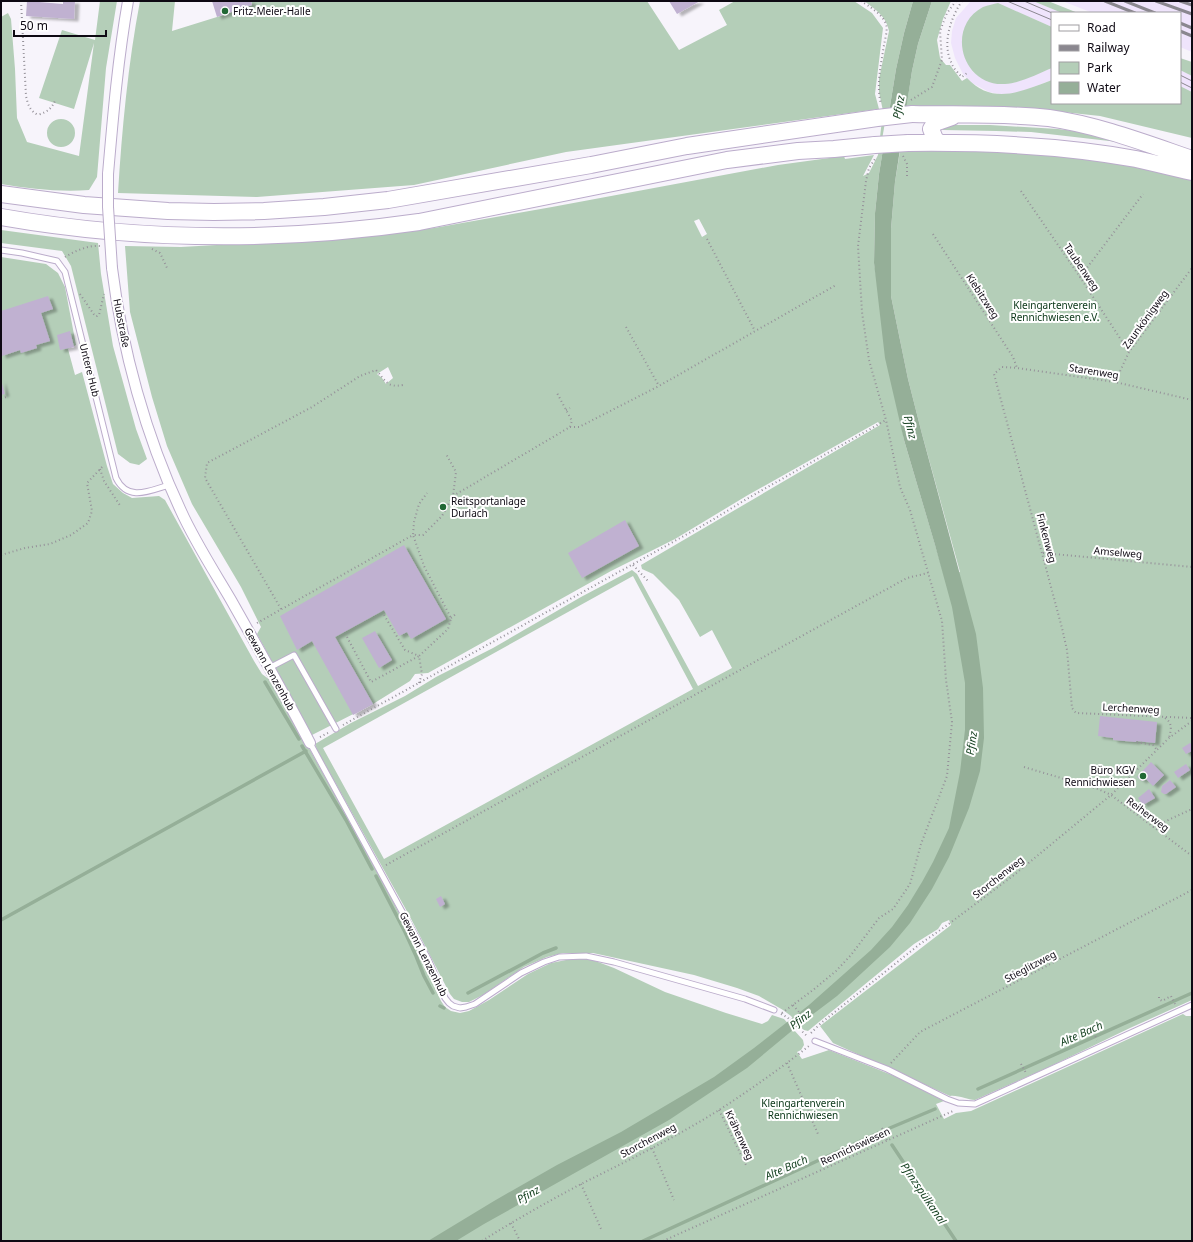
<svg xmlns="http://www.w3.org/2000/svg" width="1193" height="1242" viewBox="0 0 1193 1242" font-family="'Noto Sans',sans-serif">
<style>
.built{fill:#efe4fc}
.green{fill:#b4ceb8;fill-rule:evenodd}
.water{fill:#95af98}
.pier{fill:#f7f4fb}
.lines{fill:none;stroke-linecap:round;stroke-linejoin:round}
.stream{stroke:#95af98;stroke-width:3.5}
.building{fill:#c0b1d1;filter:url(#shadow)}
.service-casing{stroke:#bbaccb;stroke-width:7}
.minor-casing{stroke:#bbaccb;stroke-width:12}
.primary-casing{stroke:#bbaccb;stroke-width:18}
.path{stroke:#959199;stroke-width:2;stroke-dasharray:1 3;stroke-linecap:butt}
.service{stroke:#fff;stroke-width:5}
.minor{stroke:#fff;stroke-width:10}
.primary{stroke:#fff;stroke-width:16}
.tram{stroke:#8a878f;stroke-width:1}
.rail{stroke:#8a878f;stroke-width:3}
.minor-bridge-casing{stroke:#bbaccb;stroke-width:12;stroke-linecap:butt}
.primary-bridge-casing{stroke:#bbaccb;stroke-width:18;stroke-linecap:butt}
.minor-bridge{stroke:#fff;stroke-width:10}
.primary-bridge{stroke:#fff;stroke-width:16}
.poi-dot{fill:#216835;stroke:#fff;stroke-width:1.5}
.labels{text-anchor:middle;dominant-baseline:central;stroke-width:4;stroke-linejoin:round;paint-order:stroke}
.poi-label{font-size:10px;fill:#0e0913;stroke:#fff;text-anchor:start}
.street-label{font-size:10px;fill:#0e0913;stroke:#fff}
.park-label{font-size:10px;fill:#073415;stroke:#fff}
.water-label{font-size:11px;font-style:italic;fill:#174222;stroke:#fff}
</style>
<defs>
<filter id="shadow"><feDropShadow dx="4.5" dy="2.5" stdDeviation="1" flood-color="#0004"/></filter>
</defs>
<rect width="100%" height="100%" fill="#f7f4fb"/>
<path class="built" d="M 971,1 L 1033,1 L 1062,13 L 1052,13 L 1052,27 L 1029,17 L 972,71 L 980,77 L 991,82 L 1004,84 L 1016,82 L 1052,68 L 1052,80 L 1020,92 L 1004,95 L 989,92 L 972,83 L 963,74 L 955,58 L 951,43 L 952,31 L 956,18 Z
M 1062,1 L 1192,1 L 1192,52 L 1180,47 L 1180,13 L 1093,13 Z
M 1180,70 L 1192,76 L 1192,92 L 1180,86 Z"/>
<path class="green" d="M 100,1 L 117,1 L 106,68 L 97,177 L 89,190 C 60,192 30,189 1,184 L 1,17 L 8,13 L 11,19 L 15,69 L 17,118 L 27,142 L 79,156 L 94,43 L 74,109 L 39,98 L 62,30 L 95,40 Z
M 140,1 L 175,1 L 172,31 L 217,17 L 252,5 L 251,1 L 647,1 L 679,50 L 727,25 L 719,10 L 735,1 L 854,1 L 872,13 L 883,28 L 875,94 L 879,109 L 566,152 L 414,185 L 257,197 L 118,193 C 122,129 128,64 140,1 Z
M 864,1 L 913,1 L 904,33 L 896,69 L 879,174 L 875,213 L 874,263 L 904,440 L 944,575 L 960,572 L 922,434 L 908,379 L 891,296 L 891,229 L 895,182 L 900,151 L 917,150 L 1024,151 L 1120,163 L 1192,179 L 1192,1000 L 1130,1028 L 1049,1067 L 975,1100 C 967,1100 959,1095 950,1096 L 833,1043 L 820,1026 L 951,925 L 949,920 L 942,923 L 938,929 L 914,944 L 808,1031 L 804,1030 L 799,1026 L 791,1016 L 783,1010 L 759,996 L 737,988 L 694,975 L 593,953 L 563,953 L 547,957 L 524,967 L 483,995 L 469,1002 L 462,1002 L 454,999 L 450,994 L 409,915 L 317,750 L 315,744 L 351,723 L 405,696 L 436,677 L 493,648 L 581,597 L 632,570 L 637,574 L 698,686 L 732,668 L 712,630 L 700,637 L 679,600 L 653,574 L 642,569 L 641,565 L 880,425 L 878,422 L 748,495 L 675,539 L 611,571 L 428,673 L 415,674 L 410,681 L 373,704 L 312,735 L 257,634 L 261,627 L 241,587 L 192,504 L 167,446 L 152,397 L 130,312 L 125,246 L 181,247 L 358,237 L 434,228 L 552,207 L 778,165 L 844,156 L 845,159 L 874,155 L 863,176 L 869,173 L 878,155 L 883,111 L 879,92 L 879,79 L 889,31 C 886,16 875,9 864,1 ZM 699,219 L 707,234 L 702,237 L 694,221 ZM 388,367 L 393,378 L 386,384 L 382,378 L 377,374 ZM 633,576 L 693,689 L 384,859 L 323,748 Z
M 932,1 L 951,1 L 943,19 L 937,40 L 940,58 L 946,65 L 950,65 L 962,81 L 967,78 C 993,106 1022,91 1052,80 L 1052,103 L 1180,103 L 1180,86 L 1192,92 L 1192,138 L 1100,116 L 1015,107 L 906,109 L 912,71 L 918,44 Z
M 1033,1 L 1048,1 L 1078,13 L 1062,13 Z
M 998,3 L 1052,27 L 1052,68 C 1037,74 1021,83 1005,84 C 962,87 945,27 983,7 C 988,5 994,4 998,3 Z
M 1180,58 L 1192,62 L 1192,76 L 1180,70 Z
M47 133a14 14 0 1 1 28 0a14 14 0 1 1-28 0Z
M 943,125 L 990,125 L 1058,129 L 1091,133 L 1118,142 L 1031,132 L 996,131 L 943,130 Z
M 1,230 L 98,243 L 101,274 L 113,346 L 136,429 L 147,459 L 139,465 L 130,463 L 118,454 L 71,266 L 62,251 L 1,243 Z
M 1,257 L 46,264 L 58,273 L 65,287 L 76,345 L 68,349 L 75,375 L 82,372 L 107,466 L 113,484 L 123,493 L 132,498 L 159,496 L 165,500 L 254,661 L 262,674 L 270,680 C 297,726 323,773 349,820 C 382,879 414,939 441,1001 L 445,1007 L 451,1011 L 460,1013 L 469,1011 L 489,1000 L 528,974 L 551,963 L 571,959 L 590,959 L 614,968 L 665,992 L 726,1013 L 762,1024 L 768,1021 L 772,1015 L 784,1019 L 803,1040 L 804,1045 L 801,1050 L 797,1052 L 802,1059 L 829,1050 L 902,1079 L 944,1101 L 936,1104 L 944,1119 L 956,1113 L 971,1111 L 1183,1014 L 1186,1016 L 1192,1016 L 1192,1241 L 1,1241 Z"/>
<path class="water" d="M 913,1 L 932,1 L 918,44 L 912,71 L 895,182 L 891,229 L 891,296 L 908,379 L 922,434 L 976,634 L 983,688 L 984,738 L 980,771 L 969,808 L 949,857 L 932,889 L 910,923 L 890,947 L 837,996 L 800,1024 L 747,1068 L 669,1120 L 484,1224 L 456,1241 L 428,1241 L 494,1201 L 557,1165 L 621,1132 L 714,1077 L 754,1048 L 809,1005 L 871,950 L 892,927 L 908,905 L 922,882 L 933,862 L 949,828 L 960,772 L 965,730 L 965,683 L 952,607 L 935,545 L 904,440 L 885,358 L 874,263 L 875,213 L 879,174 L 896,69 L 904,33 Z"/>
<path class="pier" d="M 908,109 L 902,149 L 880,151 L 887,111 Z"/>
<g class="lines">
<path class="stream" d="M 265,682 L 299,739
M 302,746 L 346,820 L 372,869
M 376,876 L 405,932 L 416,956 L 424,976 L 433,993
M 1,920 L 306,751
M 468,993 L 543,953 L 556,948
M 440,1006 L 444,1008
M 978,1089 L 1192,993
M 892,1145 L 956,1241
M 643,1241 L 878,1133 L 935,1109"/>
</g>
<path class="building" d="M 27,1 L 63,4 L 63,1 L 75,1 L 74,19 L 26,16 Z
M 212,1 L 251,1 L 252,5 L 217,17 Z
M 669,1 L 700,1 L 677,14 Z
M 48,296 L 53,309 L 41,313 L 50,341 L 36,345 L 37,348 L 21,353 L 20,350 L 2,356 L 1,354 L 1,311 Z
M 70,331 L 74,347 L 60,350 L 57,335 Z
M 1,380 L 5,394 L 1,395 Z
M 625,520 L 639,546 L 582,578 L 568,553 Z
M 404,545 L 446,619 L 411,639 L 407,632 L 399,636 L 384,610 L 335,637 L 373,704 L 353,715 L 312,641 L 297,650 L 280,616 Z
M 375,631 L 392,660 L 379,668 L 362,638 Z
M 1100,716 L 1157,722 L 1155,743 L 1136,741 L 1136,742 L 1113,740 L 1113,738 L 1098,736 Z
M 1190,743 L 1192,745 L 1192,751 L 1186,754 L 1182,748 Z
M 1151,762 L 1164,775 L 1153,786 L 1145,778 L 1142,781 L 1137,777 Z
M 1186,764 L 1190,770 L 1178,778 L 1174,772 Z
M 1170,780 L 1176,787 L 1166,794 L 1164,794 L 1161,792 L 1162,786 Z
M 1149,789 L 1155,798 L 1143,805 L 1138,798 Z
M 441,896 L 445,904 L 440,907 L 436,899 Z"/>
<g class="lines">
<defs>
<path id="service" d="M 1,250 L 22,253 L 57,261 L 65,272 L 116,478 C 128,502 149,491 169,485
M 269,668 L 294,655 L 336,729
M 310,743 L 428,959 L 445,998 L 449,1003 L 453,1006 L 460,1008 L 466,1007 L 475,1004 L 521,973 L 544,962 L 559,957 L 586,956 L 614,962 L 745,999 L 774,1010
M 815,1041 L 887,1069 L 947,1099 L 958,1103 L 975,1104 L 1192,1005"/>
<path id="minor" d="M 108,174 C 113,116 118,58 128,1
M 112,268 C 122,349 146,437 181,511 C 195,542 214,571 231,600 C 258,648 285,695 310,743"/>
<path id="primary" d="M 912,114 C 957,115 1004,113 1049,118 C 1098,125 1145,143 1192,159
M 908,143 C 984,142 1061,145 1136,159 C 1154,163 1173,168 1192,172
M 940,143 L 935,139 L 931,129 L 935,123 L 952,117
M 1,194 L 84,205 L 168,211 L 214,212 L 264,211 L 324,207 L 388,200 L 591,165 L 687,146 L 877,118
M 1,217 C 138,241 281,242 419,222 L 727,160 L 798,151 L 834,149 L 875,145"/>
</defs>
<use href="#service" class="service-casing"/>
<use href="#minor" class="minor-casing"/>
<use href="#primary" class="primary-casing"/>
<path class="path" d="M 21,1 L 26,96 C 28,105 30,111 38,115 C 49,111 51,109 56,99
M 861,1 C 869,6 882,14 886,24 C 888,30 885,39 884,45 C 881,65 876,85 881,104
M 962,1 C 951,17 942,43 951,62 C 953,68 958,73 962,77 L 967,73
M 911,100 L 932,87 L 942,60 L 940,31 L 947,13 L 956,1
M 903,156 L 907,164 L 907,179
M 1021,191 L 1080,277 L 1129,352
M 933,234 L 1013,357 L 1017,368
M 707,239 L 755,331
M 152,249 L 160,253 L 168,270
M 65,257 C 75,251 88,245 100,246
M 1080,277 L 1143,194
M 80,294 L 95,316 L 97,316 L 99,315 L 104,294
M 626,327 L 659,386
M 1115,382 L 1129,352 L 1192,268
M 1,398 L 7,397
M 1192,400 L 1115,382 L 1017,368 L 1002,367 L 994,374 L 1062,628 L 1067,650 L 1072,708 L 1076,713 L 1192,718
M 566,410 L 570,408
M 570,427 L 579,427 L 659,386 L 836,285
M 100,469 L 104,481 L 121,507
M 453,496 L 570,427 L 572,421 L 557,393
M 1043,553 L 1192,567
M 1,555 L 25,548 L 50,544 L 71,535 L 88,523 L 92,511 L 87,483 L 104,465
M 633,565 L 648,581
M 281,609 L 205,478 L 207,463 L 312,407 L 360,376 L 376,370 C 386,381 387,388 403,385
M 384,615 L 405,650 L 419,656
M 451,618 L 457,613
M 257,623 L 413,535 L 414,522 L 419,504 L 427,493
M 347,637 L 371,682 L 419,656
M 419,683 L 422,674 L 419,656 L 448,629 L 451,618 L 424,566 L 413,535 L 423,535 L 442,516 L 453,496 L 456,472 L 446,454
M 1165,718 C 1173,723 1171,730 1169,738
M 343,725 L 709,522 L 750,497 L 886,420
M 320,737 L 328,733
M 1137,742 L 1153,745 L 1157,750
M 1024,767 L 1098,789 L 1111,795 L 1192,856
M 1153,827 L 1192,809
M 386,865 L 907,578 L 928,573
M 1159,997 L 1159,999 L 1162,1001 L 1171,996 L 1175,1004
M 793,1005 L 799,1012
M 782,1013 L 813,990 L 836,971 L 851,955 L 879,918 L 893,909 L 910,884 L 921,844 L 947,776 L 952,722 L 946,680 L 942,621 L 910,510 L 900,487 L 886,420 L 869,360 L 862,312 L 858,246 L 866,181 L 869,168 L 875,159
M 781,1014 L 787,1017 L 808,1037
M 1092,1029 L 1097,1040
M 811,1033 L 821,1023 L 920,944 L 946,926 L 1014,875 L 1111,795 L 1169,738 L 1192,721
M 787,1063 L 818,1134
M 891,1063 L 920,1032 L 1192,890
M 1021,1064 L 1026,1073
M 719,1110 L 747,1167
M 882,1128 L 887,1140
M 652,1148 L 674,1200
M 581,1184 L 602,1231
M 511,1223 L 520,1241
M 482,1241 C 515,1220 549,1201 583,1183 C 629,1160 676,1137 719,1110 C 750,1090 781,1068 809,1046
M 663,1241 L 953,1111"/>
<use href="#service" class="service"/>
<use href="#minor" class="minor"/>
<use href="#primary" class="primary"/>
<path class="tram" d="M 1007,1 L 1052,20
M 1024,1 L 1052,13
M 1180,75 L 1192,81
M 1180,82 L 1192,88"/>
<path class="rail" d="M 1105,1 L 1135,13
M 1125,1 L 1155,13
M 1156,1 L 1192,14
M 1180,1 L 1192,5
M 1180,23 L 1192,28
M 1180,31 L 1192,36"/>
<defs>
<path id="minor-bridge" d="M 108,174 L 108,207 L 112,268"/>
<path id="primary-bridge" d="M 877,118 L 912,114
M 875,145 L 908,143"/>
</defs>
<use href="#minor-bridge" class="minor-bridge-casing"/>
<use href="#primary-bridge" class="primary-bridge-casing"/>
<use href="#minor-bridge" class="minor-bridge"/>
<use href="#primary-bridge" class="primary-bridge"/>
</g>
<g class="poi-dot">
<circle cx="225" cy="11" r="4"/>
<circle cx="443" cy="507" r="4"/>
<circle cx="1143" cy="776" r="4"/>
</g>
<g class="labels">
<g class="poi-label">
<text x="233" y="11">Fritz-Meier-Halle</text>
<text x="451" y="501">Reitsportanlage<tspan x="451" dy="12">Durlach</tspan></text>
<text x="1135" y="770" text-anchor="end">Büro KGV<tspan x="1135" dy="12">Rennichwiesen</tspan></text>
</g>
<g class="street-label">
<text transform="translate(1082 267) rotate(56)">Taubenweg</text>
<text transform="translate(983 296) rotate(57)">Kiebitzweg</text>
<text transform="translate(1145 319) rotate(-54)">Zaunkönigweg</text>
<text transform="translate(122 323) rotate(79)">Hubstraße</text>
<text transform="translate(90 370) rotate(76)">Untere Hub</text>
<text transform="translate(1094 371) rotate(9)">Starenweg</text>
<text transform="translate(1047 538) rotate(75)">Finkenweg</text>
<text transform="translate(1118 552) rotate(5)">Amselweg</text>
<text transform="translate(270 669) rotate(61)">Gewann Lenzenhub</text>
<text transform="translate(1131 708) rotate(3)">Lerchenweg</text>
<text transform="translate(1148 814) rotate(37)">Reiherweg</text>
<text transform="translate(998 877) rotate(-38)">Storchenweg</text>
<text transform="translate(424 954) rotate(63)">Gewann Lenzenhub</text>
<text transform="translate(1030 966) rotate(-28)">Stieglitzweg</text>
<text transform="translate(740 1135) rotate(65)">Krähenweg</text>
<text transform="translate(648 1140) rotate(-28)">Storchenweg</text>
<text transform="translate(855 1146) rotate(-25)">Rennichswiesen</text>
</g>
<g class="park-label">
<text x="1055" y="305">Kleingartenverein<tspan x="1055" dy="12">Rennichwiesen e.V.</tspan></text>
<text x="803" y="1103">Kleingartenverein<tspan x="803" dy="12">Rennichwiesen</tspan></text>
</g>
<g class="water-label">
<text transform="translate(898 107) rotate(-79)">Pfinz</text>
<text transform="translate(911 427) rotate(76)">Pfinz</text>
<text transform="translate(971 743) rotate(-81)">Pfinz</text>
<text transform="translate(800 1019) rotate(-37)">Pfinz</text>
<text transform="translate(1081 1033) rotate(-24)">Alte Bach</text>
<text transform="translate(786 1167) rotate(-24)">Alte Bach</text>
<text transform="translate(924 1193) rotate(56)">Pfinzspülkanal</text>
<text transform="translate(528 1194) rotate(-29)">Pfinz</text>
</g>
</g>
<rect width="1193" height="1242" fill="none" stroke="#0e0913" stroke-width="4"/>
<rect x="1051" y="12" width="130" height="92" fill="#ffffff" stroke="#9f9da1"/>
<rect x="1059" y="25" width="20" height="6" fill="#ffffff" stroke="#9f9da1"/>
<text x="1087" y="32" font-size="12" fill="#0e0913">Road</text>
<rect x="1059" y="45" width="20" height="6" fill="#8a878f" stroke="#9f9da1"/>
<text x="1087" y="52" font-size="12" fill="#0e0913">Railway</text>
<rect x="1059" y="62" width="20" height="12" fill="#b4ceb8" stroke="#9f9da1"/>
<text x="1087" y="72" font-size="12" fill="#0e0913">Park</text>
<rect x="1059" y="82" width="20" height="12" fill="#95af98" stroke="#9f9da1"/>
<text x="1087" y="92" font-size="12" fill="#0e0913">Water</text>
<path d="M14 30v6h92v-6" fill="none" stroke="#0e0913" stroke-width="2"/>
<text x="20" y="30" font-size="12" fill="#0e0913" stroke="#ffffff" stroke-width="3" paint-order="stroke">50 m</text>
</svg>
